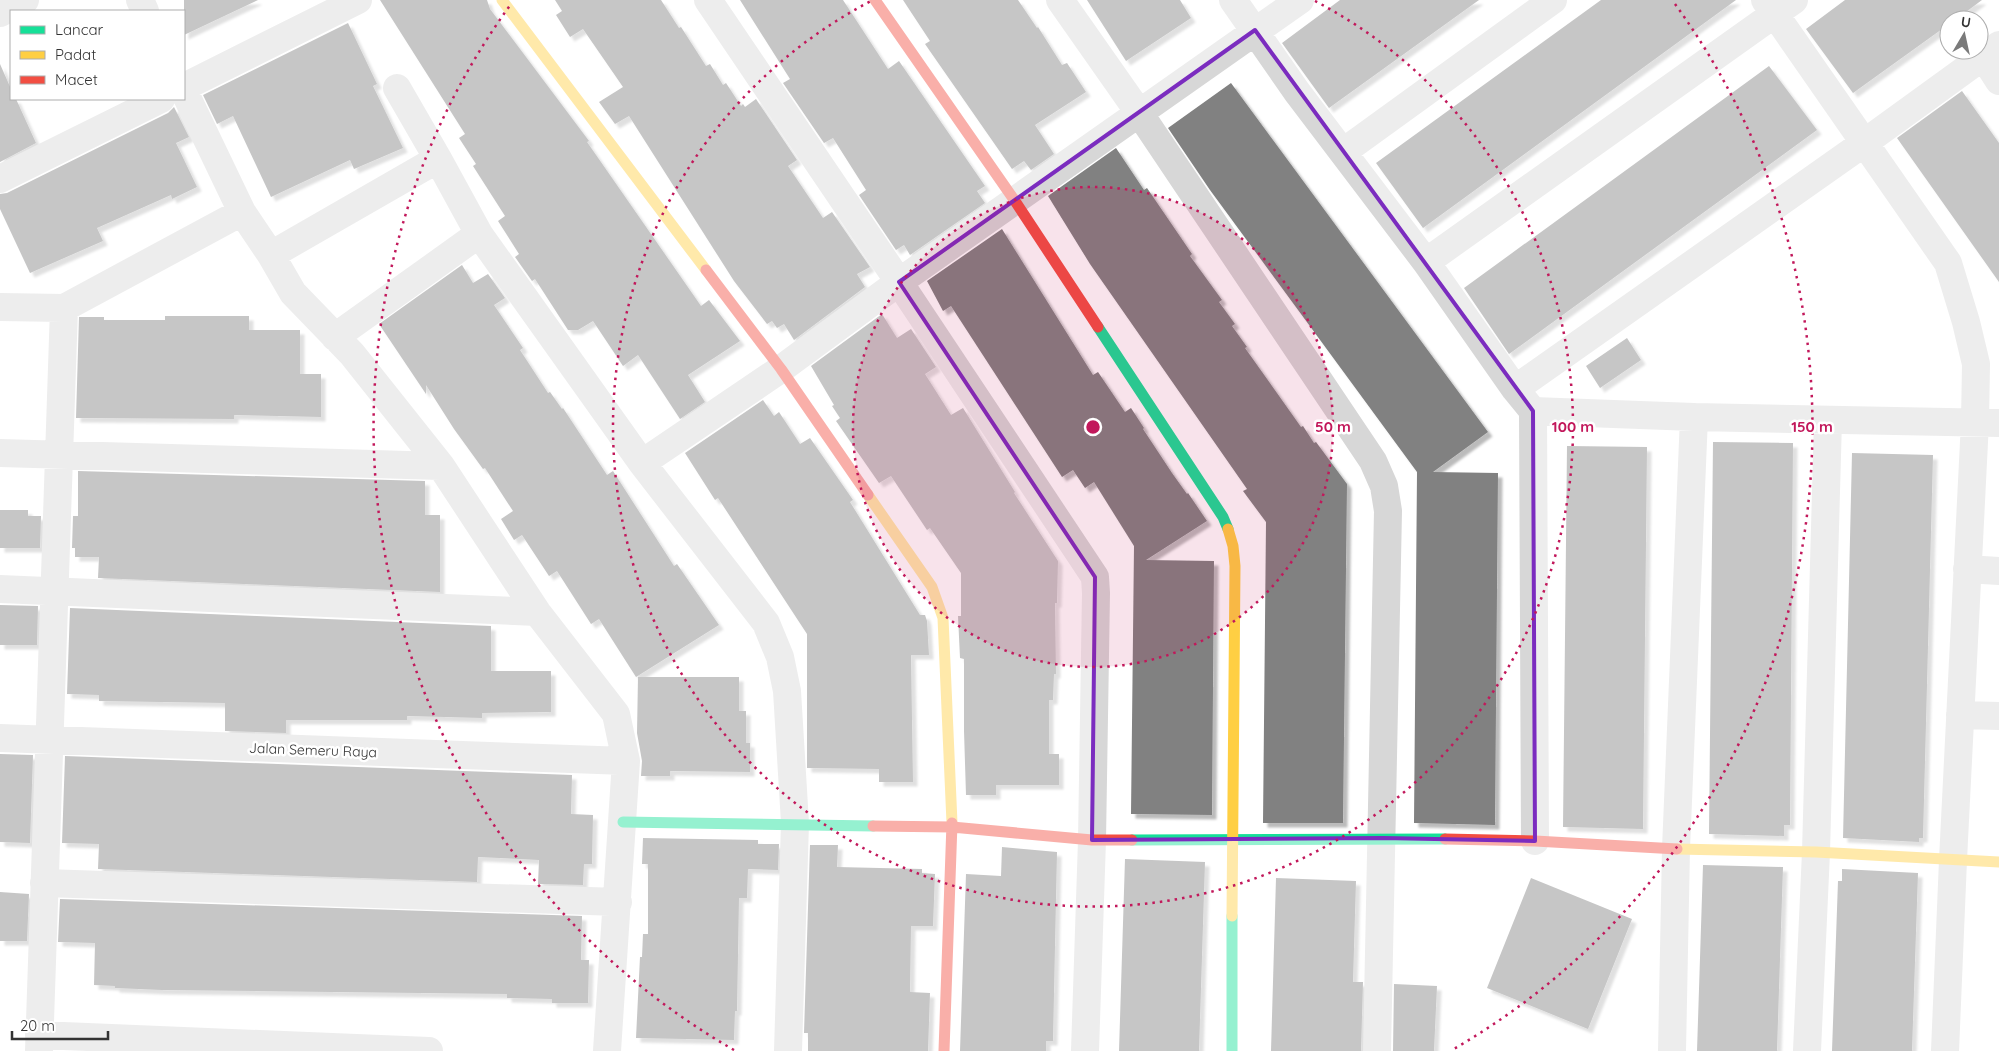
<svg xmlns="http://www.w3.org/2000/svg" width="1999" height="1051" viewBox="0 0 1999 1051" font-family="Quicksand,sans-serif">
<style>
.building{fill:#818181;filter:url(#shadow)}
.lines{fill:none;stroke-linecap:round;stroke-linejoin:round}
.street{stroke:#d7d7d7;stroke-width:28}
.fast{stroke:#16e098;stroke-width:11}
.slow{stroke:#ffcf43;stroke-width:11}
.jam{stroke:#f24e42;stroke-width:11}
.marked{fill:none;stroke:#7b2cbf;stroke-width:4;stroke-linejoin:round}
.ring{fill:none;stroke:#c2185b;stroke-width:2.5;stroke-dasharray:2.5 5}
.labels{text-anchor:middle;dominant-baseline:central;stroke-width:5;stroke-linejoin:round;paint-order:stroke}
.street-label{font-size:14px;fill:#333;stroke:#fff}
.centre{fill:#c2185b;stroke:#fff;stroke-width:2.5}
.ring-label{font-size:15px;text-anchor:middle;font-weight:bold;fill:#c2185b;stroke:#fff;stroke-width:5;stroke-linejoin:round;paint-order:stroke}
</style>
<defs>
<filter id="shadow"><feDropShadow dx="4.5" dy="4.5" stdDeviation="1" flood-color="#0004"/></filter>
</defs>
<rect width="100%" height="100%" fill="#fff"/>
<path class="building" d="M 184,0 L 258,0 L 184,35 Z
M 380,0 L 487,0 L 490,9 L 589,141 L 587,142 L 701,306 L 709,300 L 740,341 L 688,375 L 705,402 L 680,419 L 638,355 L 623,366 L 593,321 L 578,330 L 568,330 L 535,279 L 532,281 L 515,257 L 519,254 L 498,221 L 505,216 L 473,166 L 476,164 L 459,138 L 465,134 Z
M 555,0 L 661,0 L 679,28 L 681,27 L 706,66 L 710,64 L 723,85 L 726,83 L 741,106 L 743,104 L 745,107 L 756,99 L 797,160 L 788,166 L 823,218 L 832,212 L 870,267 L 857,274 L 865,287 L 794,340 L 784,324 L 777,328 L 772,321 L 767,324 L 734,281 L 629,116 L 615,124 L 599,102 L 623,87 L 583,29 L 570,37 L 556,15 L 562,11 Z
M 740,0 L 843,0 L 888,69 L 899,61 L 985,186 L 977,191 L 985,203 L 910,255 L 904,245 L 896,250 L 859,195 L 866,190 L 833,138 L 824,143 L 783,83 L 790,79 Z
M 903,0 L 1018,0 L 1037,28 L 1038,27 L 1062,65 L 1067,63 L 1086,92 L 1035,125 L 1054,154 L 1031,170 L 1024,161 L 1012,169 L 925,44 L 930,41 Z
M 1087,0 L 1180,0 L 1191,18 L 1126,61 Z
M 1340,0 L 1479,0 L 1329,108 L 1282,43 Z
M 1601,0 L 1736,0 L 1423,228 L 1376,163 Z
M 1845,0 L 1982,0 L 1955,20 L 1949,20 L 1949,24 L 1853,93 L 1806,29 Z
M 348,23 L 377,84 L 373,86 L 403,148 L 354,169 L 350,160 L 271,197 L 233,116 L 217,124 L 203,95 Z
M 0,64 L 11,89 L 11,99 L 16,99 L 36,143 L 0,162 Z
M 1769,66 L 1817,130 L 1509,354 L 1464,288 Z
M 1231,83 L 1488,432 L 1433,472 L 1498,473 L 1495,825 L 1414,823 L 1417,472 L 1210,190 L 1168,128 Z
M 1962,91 L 1999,143 L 1999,282 L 1897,138 Z
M 174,107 L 189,137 L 176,143 L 197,187 L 172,199 L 171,195 L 97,228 L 103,241 L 30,273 L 0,209 L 0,194 L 7,193 L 168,113 Z
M 1116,148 L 1144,190 L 1147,188 L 1192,254 L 1190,256 L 1222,300 L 1219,302 L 1235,324 L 1232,326 L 1247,347 L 1245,348 L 1301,427 L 1303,426 L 1314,443 L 1316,442 L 1347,484 L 1343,823 L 1263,823 L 1266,522 L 1243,491 L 1247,489 L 1090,264 L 1048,196 Z
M 1002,229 L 1093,375 L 1098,372 L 1125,412 L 1131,408 L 1144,428 L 1143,429 L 1172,473 L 1187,494 L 1188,493 L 1207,521 L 1146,560 L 1214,561 L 1212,815 L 1131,814 L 1134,546 L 1094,482 L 1085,488 L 1073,470 L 1062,477 L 951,306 L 943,311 L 927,281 Z
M 462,265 L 473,283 L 488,274 L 505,298 L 494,305 L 523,348 L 520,350 L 548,393 L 550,392 L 562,409 L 563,408 L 607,475 L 613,471 L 674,566 L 677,564 L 719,625 L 636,677 L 599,619 L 591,624 L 557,571 L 549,576 L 522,535 L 514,540 L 501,519 L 513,511 L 485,468 L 483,469 L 454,429 L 426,385 L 426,394 L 379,324 Z
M 882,314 L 897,338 L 911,329 L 936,367 L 925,374 L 951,415 L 963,408 L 1015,492 L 1014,493 L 1058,561 L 1057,603 L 1055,603 L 1056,674 L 1054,674 L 1053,700 L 1049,700 L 1049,754 L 1059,754 L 1059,785 L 996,785 L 996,795 L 966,795 L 964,731 L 964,659 L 960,658 L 958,616 L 961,616 L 961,573 L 930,528 L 927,530 L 891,476 L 879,483 L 836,421 L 840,418 L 832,406 L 834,405 L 811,366 Z
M 165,316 L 249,316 L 249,330 L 300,330 L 300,374 L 321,374 L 321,417 L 234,415 L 234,419 L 76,418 L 79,317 L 104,317 L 104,320 L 165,320 Z
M 1627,338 L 1641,360 L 1600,388 L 1586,366 Z
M 763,400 L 774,416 L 779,412 L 800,444 L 810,438 L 853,500 L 850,502 L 920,615 L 925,615 L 927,621 L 929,655 L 911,655 L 913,782 L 879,782 L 879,769 L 807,768 L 807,634 L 718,498 L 715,500 L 685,453 Z
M 1713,442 L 1793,443 L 1790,825 L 1784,825 L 1784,836 L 1709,834 Z
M 1567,446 L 1647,447 L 1643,829 L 1563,827 Z
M 1852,453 L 1933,455 L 1923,838 L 1919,838 L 1919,842 L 1843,838 Z
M 78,471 L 425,481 L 425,515 L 440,515 L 440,592 L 98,578 L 99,557 L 75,557 L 75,548 L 72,548 L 73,516 L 78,516 Z
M 0,510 L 28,510 L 28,516 L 41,516 L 40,548 L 0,548 Z
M 0,605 L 38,606 L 37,645 L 0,645 Z
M 70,608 L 491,626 L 491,671 L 551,671 L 551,712 L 482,713 L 482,718 L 407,716 L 407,720 L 286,720 L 286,733 L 225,731 L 225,703 L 99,701 L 99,695 L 67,694 Z
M 638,677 L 739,677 L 739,711 L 746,711 L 746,743 L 750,743 L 750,772 L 670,771 L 670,776 L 641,776 L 642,761 L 637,733 Z
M 0,754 L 33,755 L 30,843 L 0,842 Z
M 65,756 L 572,775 L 571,814 L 593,815 L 592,864 L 584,864 L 583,885 L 538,884 L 539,860 L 478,857 L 477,882 L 98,869 L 99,844 L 62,843 Z
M 643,838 L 758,840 L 758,844 L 779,844 L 778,870 L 748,869 L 747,898 L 739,898 L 737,1011 L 735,1011 L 734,1040 L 636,1038 L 640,957 L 642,957 L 643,934 L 648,934 L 648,864 L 642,864 Z
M 810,845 L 838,845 L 837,867 L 922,869 L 922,873 L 935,874 L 933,926 L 911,926 L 910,992 L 930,993 L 928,1051 L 808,1051 L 808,1033 L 804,1033 Z
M 1002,847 L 1057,852 L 1053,1041 L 1046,1041 L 1046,1051 L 960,1051 L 966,874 L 1001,876 Z
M 1125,859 L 1205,862 L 1199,1051 L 1119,1051 Z
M 1703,865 L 1783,867 L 1777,1051 L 1697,1051 Z
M 1842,869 L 1918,873 L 1912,1051 L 1832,1051 L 1838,881 L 1842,881 Z
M 1276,878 L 1356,881 L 1353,982 L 1363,982 L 1361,1051 L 1271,1051 Z
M 1531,878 L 1632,919 L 1588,1029 L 1487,988 Z
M 0,892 L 29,894 L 27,941 L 0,941 Z
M 60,899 L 582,916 L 581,960 L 589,960 L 588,1003 L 552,1003 L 552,999 L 507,998 L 507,994 L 162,990 L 115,988 L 115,986 L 94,985 L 95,943 L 58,942 Z
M 1394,984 L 1437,986 L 1434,1051 L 1393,1051 Z"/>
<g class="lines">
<path class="street" d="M 140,0 L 145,11
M 708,0 L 899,282 L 1095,577 L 1096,593 L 1092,840 L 1085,1051
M 1060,0 L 1140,114 L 1373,461 L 1384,486 L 1388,511 L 1377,1051
M 1233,0 L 1297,92 L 1426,262 L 1515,389 L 1533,411 L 1694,417 L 1999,423
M 1765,0 L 1948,263 L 1966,322 L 1976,364 L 1975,422 L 1953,860 L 1945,1051
M 0,13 L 25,0
M 1983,56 L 1999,81
M 184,87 L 358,0
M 397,88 L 438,159
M 184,91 L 242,212 L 271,255 L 293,293 L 352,354 L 441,466 L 537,612 L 616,714 L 626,761 L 607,1051
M 1343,152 L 1553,0
M 0,179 L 161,99
M 271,255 L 438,159 L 479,234 L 642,463 L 766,623 L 780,657 L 787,691 L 795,823 L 788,1051
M 1426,262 L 1794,0
M 0,307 L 64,308 L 242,212
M 335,337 L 479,234
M 1515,389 L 1864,143 L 1999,45
M 1533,411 L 1535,841
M 0,453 L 441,466
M 642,463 L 781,369 L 899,282 L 1300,0
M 1967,569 L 1999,571
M 0,589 L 537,612
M 1960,715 L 1999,716
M 0,738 L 626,761
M 44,883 L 618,902
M 39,1035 L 429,1051
M 39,1051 L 64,308
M 1672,1051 L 1676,849 L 1694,417
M 1807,1051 L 1816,852 L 1828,420"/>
<path class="fast" d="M 1098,327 L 1223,517 L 1228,529
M 623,822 L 873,826
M 1132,840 L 1445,839
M 1232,916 L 1232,1051"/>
<path class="slow" d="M 502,0 L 706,270
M 868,495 L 932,587 L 943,618 L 952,823
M 1228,529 L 1233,546 L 1235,566 L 1232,916
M 1677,849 L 1816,852 L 1999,862"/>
<path class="jam" d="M 875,0 L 1015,201 L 1098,327
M 706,270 L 781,369 L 868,495
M 873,826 L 952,827 L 1092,840 L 1132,840
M 1445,839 L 1535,841 L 1677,849
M 944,1051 L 952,823"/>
</g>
<path d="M0 0H1999V1051H0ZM 1255,30 L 1533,411 L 1535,841 L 1383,838 L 1092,840 L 1095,577 L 899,282 Z" fill="#fff" fill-opacity=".55" fill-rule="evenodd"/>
<path class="marked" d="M 1255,30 L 1533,411 L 1535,841 L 1383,838 L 1092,840 L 1095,577 L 899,282 Z"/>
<circle cx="1093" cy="427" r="240" fill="#c2185b" fill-opacity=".12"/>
<g class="ring">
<circle cx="1093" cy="427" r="240"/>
<path d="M1315 1A480 480 0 1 1 871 1"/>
<path d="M734 1050A719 719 0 0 1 511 4M1675 4A719 719 0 0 1 1452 1050"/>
</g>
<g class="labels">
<g class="street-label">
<text transform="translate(313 750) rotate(2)">Jalan Semeru Raya</text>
</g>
</g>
<circle cx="1093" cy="427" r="8" class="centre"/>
<g class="ring-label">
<text x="1333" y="432">50 m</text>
<text x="1573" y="432">100 m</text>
<text x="1812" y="432">150 m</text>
</g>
<rect x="10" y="10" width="175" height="90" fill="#ffffff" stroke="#adadad"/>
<rect x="20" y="26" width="25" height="8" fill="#16e098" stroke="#adadad"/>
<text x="55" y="35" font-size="15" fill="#333333">Lancar</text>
<rect x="20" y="51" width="25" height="8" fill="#ffcf43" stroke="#adadad"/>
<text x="55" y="60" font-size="15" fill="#333333">Padat</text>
<rect x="20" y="76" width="25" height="8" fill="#f24e42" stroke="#adadad"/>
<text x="55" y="85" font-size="15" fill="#333333">Macet</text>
<g transform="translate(1964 35) rotate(9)"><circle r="24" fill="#ffffff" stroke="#adadad"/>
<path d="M0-4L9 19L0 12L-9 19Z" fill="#7a7a7a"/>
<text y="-8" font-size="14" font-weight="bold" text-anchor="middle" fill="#333333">U</text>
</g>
<path d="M12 1031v8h96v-8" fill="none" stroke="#333333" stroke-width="2.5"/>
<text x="20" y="1031" font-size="15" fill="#333333" stroke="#ffffff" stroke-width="4" paint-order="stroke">20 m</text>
</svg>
